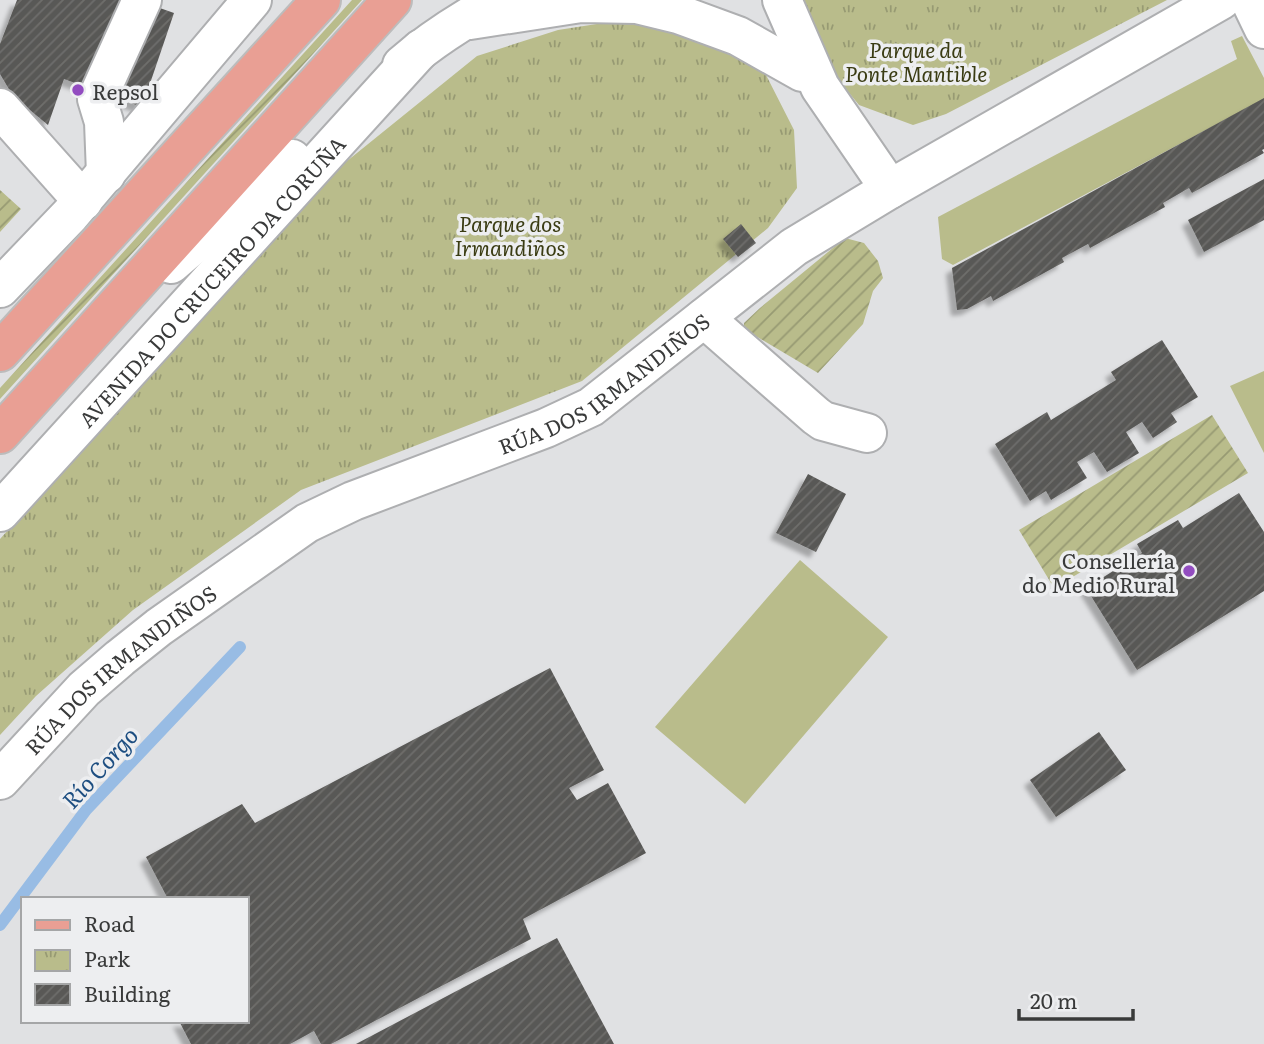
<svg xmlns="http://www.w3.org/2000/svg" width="1264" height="1044" viewBox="0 0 1264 1044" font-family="Literata,serif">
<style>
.grass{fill:#b9bc8b}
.park{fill:url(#park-tufts)}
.garden{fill:url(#garden-furrows)}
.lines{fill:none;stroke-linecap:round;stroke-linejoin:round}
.stream{stroke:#98bce4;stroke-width:12}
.building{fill:url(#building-hatch);filter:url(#shadow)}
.minor-casing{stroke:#aeafb1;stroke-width:42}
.major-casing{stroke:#bcbcbc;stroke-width:42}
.minor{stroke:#fff;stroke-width:38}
.major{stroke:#e99f94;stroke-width:38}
.poi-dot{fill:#924cc0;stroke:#edeef0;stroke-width:2.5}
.labels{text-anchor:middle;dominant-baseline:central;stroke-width:7;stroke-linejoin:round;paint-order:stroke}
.park-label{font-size:21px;font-style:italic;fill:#3a3c13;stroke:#edeef0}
.poi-label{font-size:21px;fill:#393a3a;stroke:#edeef0;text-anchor:start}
.street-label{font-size:21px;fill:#393a3a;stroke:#edeef0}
.water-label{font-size:23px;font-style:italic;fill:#1d4e81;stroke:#edeef0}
</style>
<defs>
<pattern id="park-tufts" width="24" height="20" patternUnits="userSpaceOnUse" patternTransform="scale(1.75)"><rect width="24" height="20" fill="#b9bc8b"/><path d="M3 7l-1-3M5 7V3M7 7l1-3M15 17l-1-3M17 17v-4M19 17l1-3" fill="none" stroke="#979a73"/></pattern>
<pattern id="garden-furrows" width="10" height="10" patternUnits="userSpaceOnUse" patternTransform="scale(1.75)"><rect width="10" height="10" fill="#b9bc8b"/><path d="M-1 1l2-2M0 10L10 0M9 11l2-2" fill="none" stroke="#979a73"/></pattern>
<pattern id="building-hatch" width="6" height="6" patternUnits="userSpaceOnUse" patternTransform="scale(1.75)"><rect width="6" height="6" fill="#595856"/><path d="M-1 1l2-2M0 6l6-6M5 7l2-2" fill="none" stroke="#6e6e6c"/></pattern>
<filter id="shadow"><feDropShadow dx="-6" dy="6" stdDeviation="2" flood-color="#0004"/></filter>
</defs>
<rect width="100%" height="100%" fill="#e0e1e3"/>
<path class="grass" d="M 1242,36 L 1264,78 L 1264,99 L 953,265 L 942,259 L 938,217 L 1237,59 L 1231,41 Z
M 1264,371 L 1264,453 L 1230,386 Z
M 800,560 L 888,637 L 745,804 L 655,727 Z"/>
<path class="park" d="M 799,0 L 1167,0 L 946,114 L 913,125 L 859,105 L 813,49 Z
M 629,19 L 693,36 L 765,73 L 794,130 L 797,188 L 768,228 L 582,381 L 301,490 L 133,610 L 36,696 L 0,735 L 0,539 L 326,178 L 477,56 L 558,30 Z"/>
<path class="garden" d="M 352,0 L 362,0 L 0,399 L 0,388 Z
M 0,190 L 21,209 L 0,232 Z
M 845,238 L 864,243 L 878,261 L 883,278 L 873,291 L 863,324 L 818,373 L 749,332 L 744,327 L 744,323 L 760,308 Z
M 1212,415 L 1248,473 L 1054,588 L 1019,530 Z"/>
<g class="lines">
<path class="stream" d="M 0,925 L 86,810 L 240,647"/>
</g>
<path class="building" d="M 17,0 L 137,0 L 174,13 L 142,107 L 64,79 L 48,125 L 13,96 L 0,74 L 0,44 Z
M 1264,98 L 1264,149 L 1262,150 L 1264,153 L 1192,193 L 1189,188 L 1163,203 L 1165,207 L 1090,248 L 1088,244 L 1062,258 L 1064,262 L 993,301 L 991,296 L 967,309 L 957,310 L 952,268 Z
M 1264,179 L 1264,220 L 1204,252 L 1188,220 Z
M 741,224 L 756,243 L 738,257 L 723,239 Z
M 1162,340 L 1198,397 L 1171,413 L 1177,422 L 1153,438 L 1142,422 L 1126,432 L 1139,453 L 1107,472 L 1094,452 L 1077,462 L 1087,478 L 1051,500 L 1046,491 L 1030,501 L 995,444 L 1047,412 L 1051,420 L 1116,380 L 1111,372 Z
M 808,474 L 846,494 L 816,552 L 776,533 Z
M 1239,493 L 1264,532 L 1264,591 L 1137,670 L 1086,588 L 1142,553 L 1137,544 L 1178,520 L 1183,528 Z
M 550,668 L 604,770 L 569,788 L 577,800 L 608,783 L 646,853 L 523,919 L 531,939 L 331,1044 L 321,1044 L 314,1031 L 290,1044 L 191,1044 L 179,1021 L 247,1021 L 247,899 L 168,899 L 146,857 L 242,804 L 255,823 Z
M 1099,732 L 1126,770 L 1056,817 L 1030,780 Z
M 557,938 L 614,1044 L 356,1044 Z"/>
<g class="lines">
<defs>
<g id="minor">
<path d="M 782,0 L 820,87 L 890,189"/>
<path d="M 1250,0 L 1264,29"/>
<path d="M 470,20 L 581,3 L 637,4 L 678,14 L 738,36 L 802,72"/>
<path d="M 402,65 C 432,39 464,19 499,0"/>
<path d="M 0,108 L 83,201"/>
<path d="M 106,174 L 104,122 L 97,99 L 142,0"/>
<path d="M 171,264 L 292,159"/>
<path d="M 0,288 L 70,215 L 252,0"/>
<path d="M 704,318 L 816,416 L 823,421 L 867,433"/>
<path id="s1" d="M 0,512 L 421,49"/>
<path id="s2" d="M 0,780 L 84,689 L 120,658 L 159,627 L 307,523 L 353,501 L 546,428 L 591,407 L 794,247 L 890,189 L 1221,0"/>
</g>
<path id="major" d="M 0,352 L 321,0
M 0,434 L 392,0"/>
</defs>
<use href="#minor" class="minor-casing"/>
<use href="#major" class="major-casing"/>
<use href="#minor" class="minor"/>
<use href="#major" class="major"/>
</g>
<g class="poi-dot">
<circle cx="78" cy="90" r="7"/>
<circle cx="1189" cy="571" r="7"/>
</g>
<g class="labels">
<g class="park-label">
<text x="916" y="48">Parque da<tspan x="916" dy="24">Ponte Mantible</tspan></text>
<text x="510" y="222">Parque dos<tspan x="510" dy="24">Irmandiños</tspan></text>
</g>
<g class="poi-label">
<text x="92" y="90">Repsol</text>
<text x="1175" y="559" text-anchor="end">Consellería<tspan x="1175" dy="24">do Medio Rural</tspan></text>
</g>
<g class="street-label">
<text stroke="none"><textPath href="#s1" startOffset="313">AVENIDA DO CRUCEIRO DA CORUÑA</textPath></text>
<text stroke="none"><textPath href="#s2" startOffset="732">RÚA DOS IRMANDIÑOS</textPath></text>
<text stroke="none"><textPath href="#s2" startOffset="164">RÚA DOS IRMANDIÑOS</textPath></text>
</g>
<g class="water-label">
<text transform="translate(99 767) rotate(-48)">Río Corgo</text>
</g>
</g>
<rect x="21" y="897" width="228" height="126" fill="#edeef0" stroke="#a5a6a7" stroke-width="2"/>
<rect x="35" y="920" width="35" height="10" fill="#e99f94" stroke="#a5a6a7" stroke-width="2"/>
<text x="84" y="932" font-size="21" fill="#393a3a">Road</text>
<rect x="35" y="950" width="35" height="21" fill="url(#park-tufts)" stroke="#a5a6a7" stroke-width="2"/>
<text x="84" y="967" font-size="21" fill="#393a3a">Park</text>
<rect x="35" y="984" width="35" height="21" fill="url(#building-hatch)" stroke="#a5a6a7" stroke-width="2"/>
<text x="84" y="1002" font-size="21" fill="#393a3a">Building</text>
<path d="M1019 1009v10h114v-10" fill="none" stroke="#393a3a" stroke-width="3.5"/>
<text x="1030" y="1009" font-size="21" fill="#393a3a" stroke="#edeef0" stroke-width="5" paint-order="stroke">20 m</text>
</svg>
